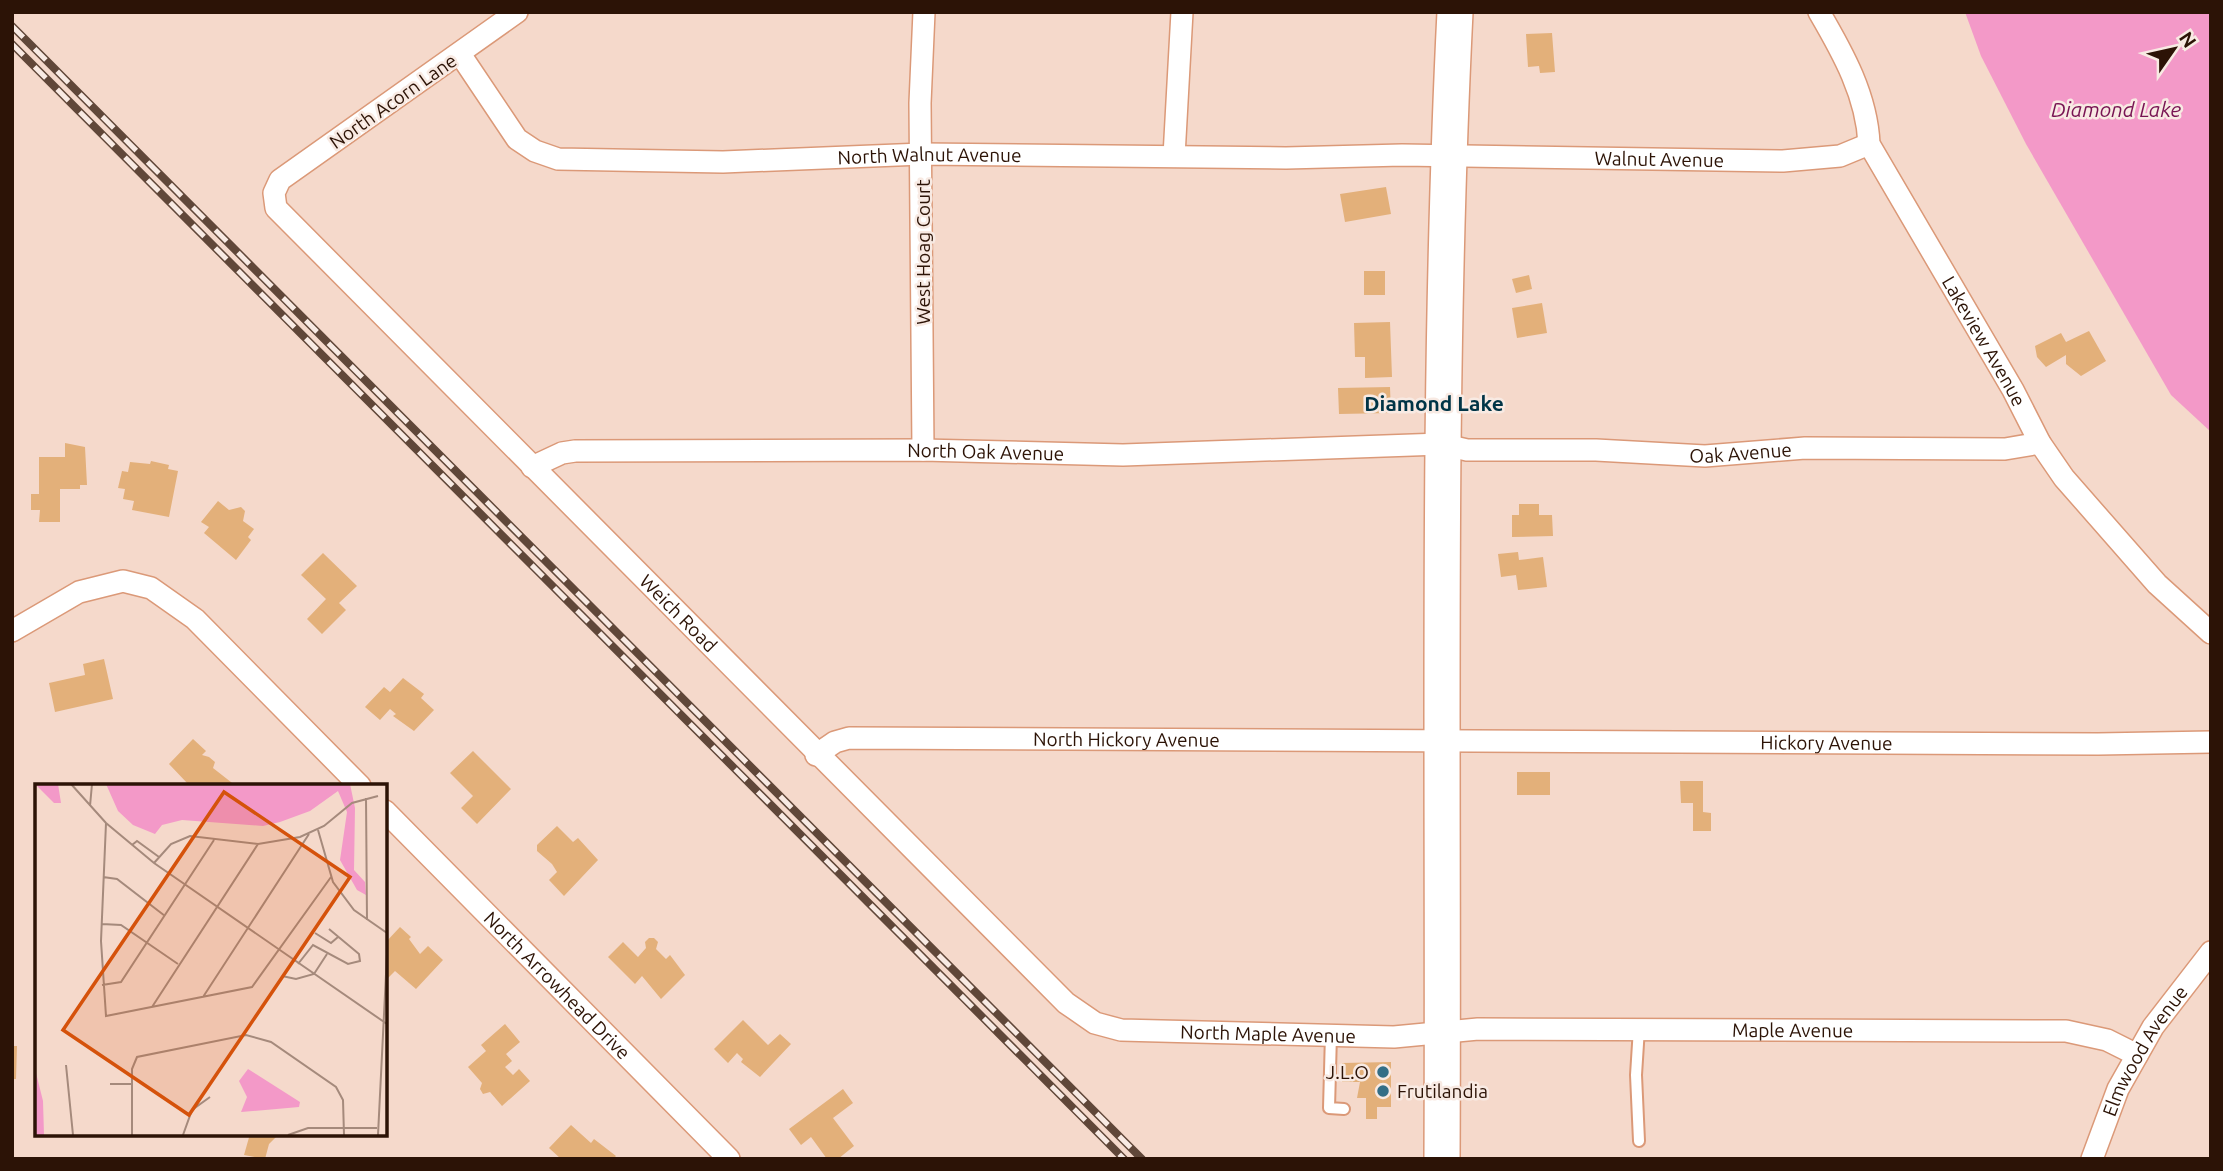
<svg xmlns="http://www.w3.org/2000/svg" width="2223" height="1171" viewBox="0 0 2223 1171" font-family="Ubuntu,sans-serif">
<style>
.water{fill:#f399c8}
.building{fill:#e3b07a}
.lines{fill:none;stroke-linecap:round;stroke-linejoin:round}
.service-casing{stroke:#db9978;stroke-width:14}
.minor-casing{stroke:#db9978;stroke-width:24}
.primary-casing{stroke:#db9978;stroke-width:38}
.service{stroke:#fff;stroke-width:10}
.minor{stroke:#fff;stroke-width:21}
.primary{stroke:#fff;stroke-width:35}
.rail-casing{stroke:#604739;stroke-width:8}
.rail{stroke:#f8eae3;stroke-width:5;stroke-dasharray:16;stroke-linecap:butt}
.poi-dot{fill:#336e86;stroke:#f8eae3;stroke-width:2.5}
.labels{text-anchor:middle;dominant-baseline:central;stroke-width:5;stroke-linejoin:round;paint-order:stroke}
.street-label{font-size:19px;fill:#2c1306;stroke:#f8eae3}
.poi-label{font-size:19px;fill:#2c1306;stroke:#f8eae3;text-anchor:end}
.water-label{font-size:21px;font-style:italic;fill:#781453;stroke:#f8eae3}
.neighbourhood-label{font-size:21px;font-weight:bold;fill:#003446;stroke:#f8eae3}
.inset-road{fill:none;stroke:#a58a7c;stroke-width:2}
.view{fill:#d5520b;fill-opacity:0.15;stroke:#d5520b;stroke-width:3.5}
.inset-edge{fill:none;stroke:#2c1306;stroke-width:3.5}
</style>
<rect width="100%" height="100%" fill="#f5d9cb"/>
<path class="water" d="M 1965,12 L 2211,12 L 2211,432 L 2171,395 L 2026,144 L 1981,56 Z"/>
<path class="building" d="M 1552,33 L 1555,72 L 1540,73 L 1539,66 L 1528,67 L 1526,34 Z
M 1386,187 L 1391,214 L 1345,222 L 1340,194 Z
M 1364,271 L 1385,271 L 1385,295 L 1364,295 Z
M 1529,275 L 1532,289 L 1516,293 L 1512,279 Z
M 1542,303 L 1547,333 L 1517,338 L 1512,308 Z
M 1390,322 L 1392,377 L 1365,378 L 1365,357 L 1355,357 L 1354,323 Z
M 2089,331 L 2106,361 L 2081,376 L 2066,364 L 2066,355 L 2046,367 L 2037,357 L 2035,346 L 2061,333 L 2066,342 Z
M 1390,387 L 1391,413 L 1339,414 L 1338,388 Z
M 65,443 L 85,447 L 87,485 L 80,485 L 80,489 L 60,489 L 60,522 L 39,522 L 40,510 L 31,510 L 31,494 L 39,494 L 39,457 L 65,457 Z
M 151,461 L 169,465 L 168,469 L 178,471 L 169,517 L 132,510 L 134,501 L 123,499 L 125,489 L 118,488 L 122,471 L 128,472 L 130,462 L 150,464 Z
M 218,501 L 229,510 L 241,507 L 245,511 L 243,521 L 254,529 L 248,537 L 251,540 L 236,560 L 204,533 L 209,527 L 201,522 Z
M 1519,504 L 1539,504 L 1539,515 L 1552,515 L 1553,536 L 1512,537 L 1512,515 L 1519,515 Z
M 1518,552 L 1519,560 L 1543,557 L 1547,587 L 1518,590 L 1516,575 L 1501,577 L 1498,554 Z
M 323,553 L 357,586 L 339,603 L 346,610 L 322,634 L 307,619 L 326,599 L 301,575 Z
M 104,659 L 113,699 L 55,712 L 49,683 L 85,675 L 83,664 Z
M 403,678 L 424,694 L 421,698 L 434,710 L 414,731 L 393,716 L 396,714 L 390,709 L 380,720 L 365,707 L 384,687 L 390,692 Z
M 193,739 L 206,751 L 202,755 L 209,757 L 215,762 L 213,768 L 236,786 L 185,786 L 188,784 L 169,764 Z
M 473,751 L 511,789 L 477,824 L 461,808 L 473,796 L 450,773 Z
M 1517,772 L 1550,772 L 1550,795 L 1517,795 Z
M 1680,781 L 1703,781 L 1703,812 L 1711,813 L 1711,831 L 1693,831 L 1693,803 L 1681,803 Z
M 557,826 L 573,842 L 578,838 L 598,860 L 564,896 L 549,880 L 557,872 L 552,864 L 537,851 L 537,845 Z
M 400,927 L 411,937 L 409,939 L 420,954 L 428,946 L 443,960 L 416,989 L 395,971 L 385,981 L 385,943 Z
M 649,938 L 654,938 L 658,942 L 656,949 L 666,959 L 670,955 L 685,975 L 661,999 L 642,976 L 635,984 L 608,957 L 623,942 L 638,957 L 646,948 L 645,942 Z
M 743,1020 L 768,1045 L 780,1034 L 791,1044 L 760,1077 L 741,1062 L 743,1059 L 737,1053 L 728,1063 L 714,1049 Z
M 505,1024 L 520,1042 L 506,1054 L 512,1061 L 505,1067 L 513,1075 L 519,1069 L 530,1081 L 502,1106 L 490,1092 L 483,1094 L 480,1089 L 482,1083 L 468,1067 L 486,1051 L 481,1045 Z
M 12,1046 L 17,1046 L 16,1079 L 12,1079 Z
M 1391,1062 L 1391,1107 L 1377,1107 L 1377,1119 L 1366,1119 L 1366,1098 L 1357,1098 L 1360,1082 L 1342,1082 L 1342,1063 Z
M 843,1089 L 853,1103 L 833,1118 L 854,1146 L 838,1159 L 827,1159 L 811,1137 L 801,1145 L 789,1129 Z
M 571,1125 L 591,1143 L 594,1139 L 616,1156 L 613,1159 L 561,1159 L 549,1148 Z
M 250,1134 L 279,1134 L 269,1144 L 265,1159 L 244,1155 Z"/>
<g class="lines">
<defs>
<path id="service" d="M 1639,1028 L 1636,1075 L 1639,1141
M 1331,1034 L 1329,1108 L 1344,1109"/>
<g id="minor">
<path id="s1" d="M 517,12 L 280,180 L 274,193 L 276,208 L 1066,1003 L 1095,1023 L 1121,1030 L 1394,1037 L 1478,1029 L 2066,1031 L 2107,1040 L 2137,1055"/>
<path id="s2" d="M 1819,12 C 1843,53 1867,96 1869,144 L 2013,390 L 2040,443 L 2064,478 L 2157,584 L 2211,633"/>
<path id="s3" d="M 460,54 L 517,139 L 535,151 L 558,159 L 723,162 L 922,154 L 1286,158 L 1402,155 L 1783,161 L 1840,156 L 1869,144"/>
<path d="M 1174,156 L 1182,12"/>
<path d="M 923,450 L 920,103 L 924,12"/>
<path id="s4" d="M 532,467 L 562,453 L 575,451 L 923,450 L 1123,455 L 1441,444 L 1467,450 L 1596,450 L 1705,456 L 1805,448 L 2005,449 L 2040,443"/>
<path d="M 12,631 L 79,592 L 123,581 L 151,588 L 195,619 L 360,786"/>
<path id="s5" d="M 816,755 L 835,742 L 849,738 L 2098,744 L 2211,742"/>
<path id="s6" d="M 385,811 L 729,1159"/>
<path id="s7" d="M 2092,1159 L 2118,1089 L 2153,1027 L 2211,952"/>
</g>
<path id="primary" d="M 1442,1159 C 1444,776 1436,394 1455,12"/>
</defs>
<use href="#service" class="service-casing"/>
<use href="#minor" class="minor-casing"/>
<use href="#primary" class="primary-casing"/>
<use href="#service" class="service"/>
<use href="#minor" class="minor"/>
<use href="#primary" class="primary"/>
<defs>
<path id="rail" d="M 12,26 L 1142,1159
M 12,44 L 1124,1159"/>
</defs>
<use href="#rail" class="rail-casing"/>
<use href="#rail" class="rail"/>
</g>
<g class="poi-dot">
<circle cx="1383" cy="1072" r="7"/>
<circle cx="1383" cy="1091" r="7"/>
</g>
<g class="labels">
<g class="street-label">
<text transform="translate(393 101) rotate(-35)">North Acorn Lane</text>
<text stroke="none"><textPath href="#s3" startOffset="520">North Walnut Avenue</textPath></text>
<text stroke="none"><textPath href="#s3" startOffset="1250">Walnut Avenue</textPath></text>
<text transform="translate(923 252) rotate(-90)">West Hoag Court</text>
<text stroke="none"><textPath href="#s2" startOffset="371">Lakeview Avenue</textPath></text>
<text stroke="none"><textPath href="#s4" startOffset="1213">Oak Avenue</textPath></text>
<text stroke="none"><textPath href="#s4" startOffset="457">North Oak Avenue</textPath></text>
<text stroke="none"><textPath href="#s1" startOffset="891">Weich Road</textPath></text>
<text stroke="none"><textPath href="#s5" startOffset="315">North Hickory Avenue</textPath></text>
<text stroke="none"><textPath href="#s5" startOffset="1015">Hickory Avenue</textPath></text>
<text stroke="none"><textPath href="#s6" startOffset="245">North Arrowhead Drive</textPath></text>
<text stroke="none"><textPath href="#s1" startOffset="2175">Maple Avenue</textPath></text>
<text stroke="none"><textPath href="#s1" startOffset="1650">North Maple Avenue</textPath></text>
<text stroke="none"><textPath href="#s7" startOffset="121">Elmwood Avenue</textPath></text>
</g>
<g class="poi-label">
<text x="1369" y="1072">J.L.O</text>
<text x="1397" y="1091" text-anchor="start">Frutilandia</text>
</g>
<g class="water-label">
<text x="2116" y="109">Diamond Lake</text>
</g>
<g class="neighbourhood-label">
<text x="1434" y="403">Diamond Lake</text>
</g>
</g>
<g transform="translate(35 784)">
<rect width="352" height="352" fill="#f5d9cb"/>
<path d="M 0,0 L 23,0 L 26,19 L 19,19 ZM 71,0 L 315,0 L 320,24 L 319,86 L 330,98 L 331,111 L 322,106 L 305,76 L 312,28 L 303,7 L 275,27 L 245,38 L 228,42 L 147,36 L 127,41 L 120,50 L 98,41 L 83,27 ZM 0,285 L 8,317 L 9,351 L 0,351 ZM 213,285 L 265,318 L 264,323 L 206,328 L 212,313 L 204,297 Z" fill="#f399c8"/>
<path class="inset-road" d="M 36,0 L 71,39 L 119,79 L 352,240M 331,14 L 332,136M 55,22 L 57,0M 71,39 L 66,157 L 71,232 L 217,203 L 296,93M 283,46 L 298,98 L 319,126 L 352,149M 97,61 L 102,57 L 124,73M 119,79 L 136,60 L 155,52 L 223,60 L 265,53 L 289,42 L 317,19 L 343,12M 68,93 L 82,95 L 130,132M 67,140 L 86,141 L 143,180M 280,149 L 296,159 L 303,153M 263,180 L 278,161 L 313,180 L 325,177 L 324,170 L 294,145M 247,192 L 261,195 L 279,190 L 292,170M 67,201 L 86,198 L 179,56M 168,213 L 274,50M 117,223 L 223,60M 31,281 L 38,351M 75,300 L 97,300M 97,351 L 97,285 L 102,273 L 211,251 L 236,258 L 301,303 L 308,316 L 309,351M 148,351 L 157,326 L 175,313M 253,351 L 273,344 L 342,344M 343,351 L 352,170"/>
<path class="view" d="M 189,8 L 315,93 L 154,331 L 28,246 Z"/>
<rect width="352" height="352" class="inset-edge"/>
</g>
<rect width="2223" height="1171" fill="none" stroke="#2c1306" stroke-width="28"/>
<g transform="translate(2174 49) rotate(56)" stroke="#f8eae3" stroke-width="5" paint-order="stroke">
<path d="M0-5L12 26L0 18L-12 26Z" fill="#2c1306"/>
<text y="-10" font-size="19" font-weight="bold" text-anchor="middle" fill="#2c1306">N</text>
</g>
</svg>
